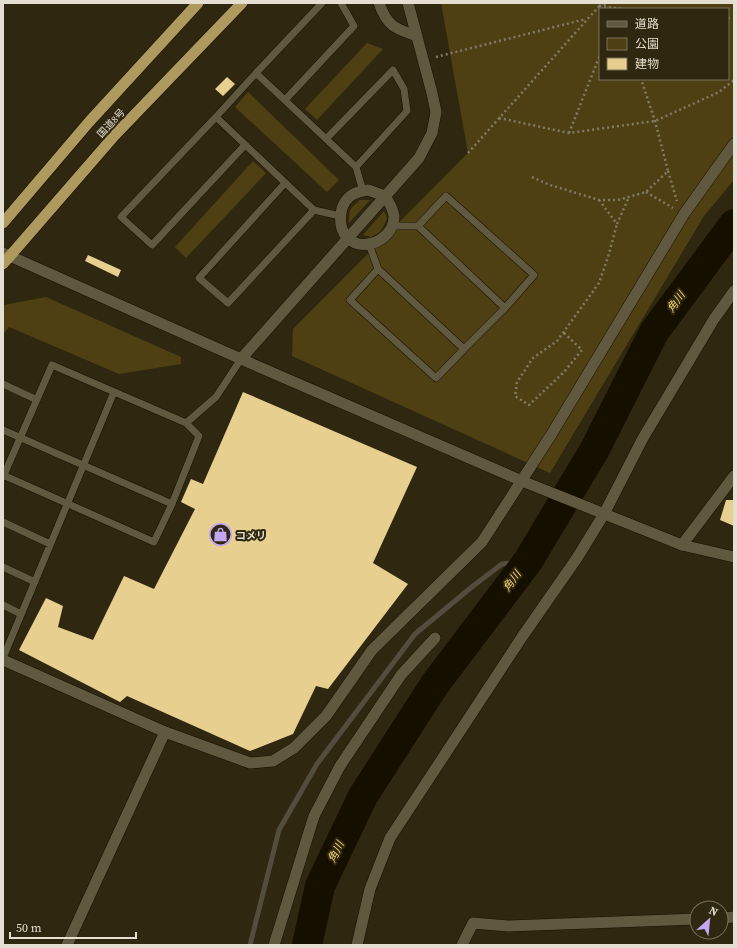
<svg xmlns="http://www.w3.org/2000/svg" width="737" height="948" viewBox="0 0 737 948" font-family="'Source Serif 4','Noto Sans JP',serif">
<style>
.green{fill:#4e4012;fill-rule:evenodd}
.lines{fill:none;stroke-linecap:round;stroke-linejoin:round}
.stream{stroke:#534d3f;stroke-width:5}
.river{stroke:#150f00;stroke-width:30}
.building{fill:#e6cf8f}
.service-casing{stroke:#171000;stroke-width:8}
.minor-casing{stroke:#171000;stroke-width:12}
.tertiary-casing{stroke:#171000;stroke-width:12}
.trunk-casing{stroke:#171000;stroke-width:12}
.path{stroke:#827b69;stroke-width:2.5;stroke-dasharray:2 3;stroke-linecap:butt}
.service{stroke:#60583f;stroke-width:7}
.minor{stroke:#60583f;stroke-width:11}
.tertiary{stroke:#60583f;stroke-width:11}
.trunk{stroke:#ae9a5f;stroke-width:11}
.labels{text-anchor:middle;dominant-baseline:central;stroke-width:4;stroke-linejoin:round;paint-order:stroke}
.street-label{font-size:10px;fill:#e4dfd1;stroke:#2f2710}
.poi-label{font-size:10px;font-weight:bold;fill:#e4dfd1;stroke:#2f2710;text-anchor:start}
.water-label{font-size:11px;font-style:italic;fill:#f0d276;stroke:#2f2710}
</style>
<rect width="100%" height="100%" fill="#2f2710"/>
<path class="green" d="M 441,3 L 734,3 L 734,180 L 704,216 L 550,473 L 292,356 L 293,329 L 468,153 ZM 600,9 L 728,9 L 728,79 L 600,79 Z
M 367,43 L 383,49 L 317,120 L 305,109 Z
M 248,92 L 339,180 L 327,192 L 235,107 Z
M 253,161 L 266,173 L 186,258 L 175,247 Z
M 360,200 L 370,200 L 349,223 C 349,210 350,208 360,200 Z
M 384,211 L 387,218 C 383,228 381,233 371,237 L 363,235 Z
M 46,297 L 181,357 L 181,364 L 119,374 L 9,327 L 3,334 L 3,307 L 4,305 Z"/>
<g class="lines">
<path class="stream" d="M 250,945 L 279,830 L 317,764 L 415,634 L 473,586 L 502,564 L 528,561"/>
<path class="river" d="M 307,945 L 320,886 L 363,796 L 435,684 L 528,561 L 595,449 L 654,332 L 734,224"/>
</g>
<path class="building" d="M 227,77 L 235,84 L 223,96 L 215,89 Z
M 88,255 L 121,270 L 118,277 L 85,261 Z
M 243,392 L 417,467 L 373,563 L 408,584 L 328,689 L 316,686 L 293,734 L 250,751 L 127,696 L 120,702 L 19,650 L 46,598 L 63,606 L 58,627 L 93,640 L 124,576 L 154,589 L 195,509 L 181,502 L 191,479 L 203,484 Z
M 726,500 L 734,500 L 734,526 L 720,520 Z"/>
<g class="lines">
<defs>
<path id="service" d="M 256,73 L 322,3
M 285,100 L 354,26 L 341,3
M 216,117 L 121,217 L 152,245 L 245,145
M 326,139 L 393,70 L 404,89 L 407,111 L 356,167
M 285,183 L 199,278 L 228,303 L 314,210
M 340,216 L 314,210 L 216,117 L 256,73 L 356,167 L 363,191
M 391,226 L 418,226 L 446,196 L 534,275 L 505,308 L 418,226
M 369,244 L 378,269 L 464,349 L 505,308
M 378,269 L 350,300 L 436,378 L 464,349
M 3,384 L 37,400
M 3,430 L 172,504 L 199,436 L 186,423
M 3,475 L 154,542 L 172,504
M 3,477 L 52,365 L 186,423 L 216,397 L 241,359
M 3,522 L 50,544
M 3,567 L 35,582
M 3,605 L 21,614
M 3,658 L 114,392"/>
<path id="minor" d="M 368,190 L 385,196 C 389,202 393,209 394,216 C 395,242 353,258 342,229 C 340,222 340,216 342,208 C 347,195 355,192 368,190 Z
M 682,545 L 734,476
M 3,660 L 165,732 L 250,763 L 273,761 L 294,748 L 326,716 L 372,650 L 482,542 L 551,435 L 684,214 L 734,144
M 721,918 L 734,917
M 67,945 L 165,732
M 274,945 L 314,816 L 340,766 L 401,675 L 435,638
M 357,945 L 370,889 L 390,838 L 522,637 L 577,558 L 604,514 L 643,438 L 714,319 L 734,291
M 462,945 L 473,923 L 508,926 L 697,919"/>
<path id="tertiary" d="M 379,3 C 387,26 395,29 417,36
M 3,253 L 241,359 L 522,481 L 682,545 L 734,557
M 241,359 L 419,158 L 432,133 L 436,112 L 432,93 L 408,3"/>
<path id="trunk" d="M 3,223 L 89,122 L 198,3
M 3,264 L 115,135 L 242,3"/>
</defs>
<use href="#service" class="service-casing"/>
<use href="#minor" class="minor-casing"/>
<use href="#tertiary" class="tertiary-casing"/>
<use href="#trunk" class="trunk-casing"/>
<path class="path" d="M 599,6 L 624,9
M 599,6 L 607,3
M 728,18 L 734,18
M 436,57 L 586,19
M 499,118 L 569,133 L 655,121 L 719,92 L 734,80
M 569,133 L 600,55
M 468,153 L 602,3
M 668,171 L 677,201
M 532,177 L 550,185 L 599,200 L 618,200 L 646,192 L 668,171 L 655,121 L 641,79
M 646,192 L 673,208
M 599,200 L 617,224 L 629,197
M 564,333 L 582,350 L 564,372 L 529,405 L 515,396 L 517,382 L 533,358 L 557,341 L 599,283 L 608,257 L 617,224"/>
<use href="#service" class="service"/>
<use href="#minor" class="minor"/>
<use href="#tertiary" class="tertiary"/>
<use href="#trunk" class="trunk"/>
</g>
<defs>
<symbol id="shop-ring" viewBox="-11 -11 22 22"><circle r="9.5" fill="#2f2710" stroke="#c3a7f2" stroke-width="1.5"/><path d="M-5-2.5h2.3a2.7 3.5 0 0 1 5.4 0H5L5.5 6h-11ZM-1.5-2.5h3a1.5 2.3 0 0 0-3 0Z" fill="#c3a7f2"/></symbol>
</defs>
<g fill-rule="evenodd">
<use href="#shop-ring" x="208" y="522" width="25" height="25"/>
</g>
<g class="labels">
<g class="street-label">
<text transform="translate(111 123) rotate(-47)">国道8号</text>
</g>
<g class="poi-label">
<text x="236" y="535">コメリ</text>
</g>
<g class="water-label">
<text transform="translate(676 302) rotate(-53)">角川</text>
<text transform="translate(512 581) rotate(-53)">角川</text>
<text transform="translate(336 852) rotate(-64)">角川</text>
</g>
</g>
<rect width="737" height="948" fill="none" stroke="#e4dfd1" stroke-width="8"/>
<rect x="599" y="8" width="130" height="72" fill="#2f2710" stroke="#77715d"/>
<rect x="607" y="21" width="20" height="6" fill="#60583f" stroke="#77715d"/>
<text x="635" y="28" font-size="12" fill="#e4dfd1">道路</text>
<rect x="607" y="38" width="20" height="12" fill="#4e4012" stroke="#77715d"/>
<text x="635" y="48" font-size="12" fill="#e4dfd1">公園</text>
<rect x="607" y="58" width="20" height="12" fill="#e6cf8f" stroke="#77715d"/>
<text x="635" y="68" font-size="12" fill="#e4dfd1">建物</text>
<g transform="translate(709 920) rotate(27)"><circle r="19" fill="#2f2710" stroke="#77715d"/>
<path d="M0-3L7 15L0 10L-7 15Z" fill="#c3a7f2"/>
<text y="-6" font-size="11" font-weight="bold" text-anchor="middle" fill="#e4dfd1">N</text>
</g>
<path d="M10 932v6h126v-6" fill="none" stroke="#e4dfd1" stroke-width="2"/>
<text x="16" y="932" font-size="12" fill="#e4dfd1" stroke="#2f2710" stroke-width="3" paint-order="stroke">50 m</text>
</svg>
